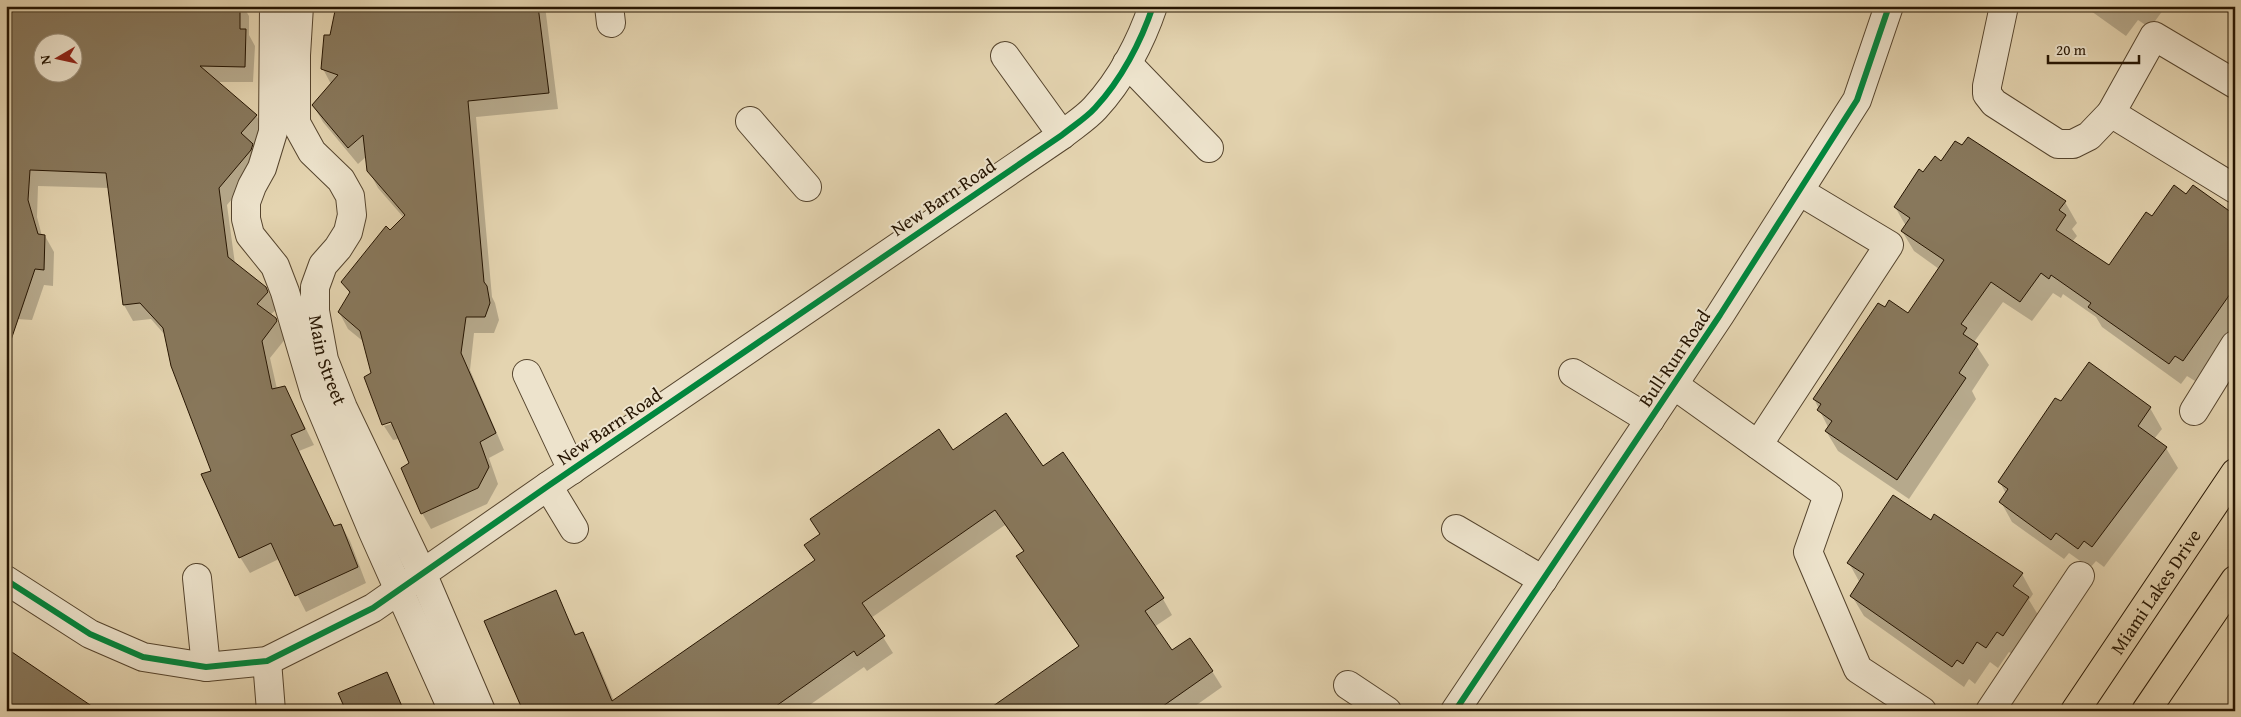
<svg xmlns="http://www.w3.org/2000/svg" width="2241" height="717" viewBox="0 0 2241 717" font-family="'Gentium Book Plus',serif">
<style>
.shadow{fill:#0003;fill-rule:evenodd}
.building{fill:#88785c;stroke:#251401;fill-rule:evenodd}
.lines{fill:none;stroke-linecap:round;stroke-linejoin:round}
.minor-casing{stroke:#55442d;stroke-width:30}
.major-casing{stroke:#251401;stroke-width:30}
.minor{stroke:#ede3cc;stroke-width:28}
.major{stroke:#e4d4b0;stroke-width:28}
.cycleway-casing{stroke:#ede3cc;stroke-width:9}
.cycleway{stroke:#00873e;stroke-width:6}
.labels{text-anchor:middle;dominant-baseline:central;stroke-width:4;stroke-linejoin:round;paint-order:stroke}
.street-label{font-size:19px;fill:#251401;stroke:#ede3cc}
</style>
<rect width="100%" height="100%" fill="#e4d4b0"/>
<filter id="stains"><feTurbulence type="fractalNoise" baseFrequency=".004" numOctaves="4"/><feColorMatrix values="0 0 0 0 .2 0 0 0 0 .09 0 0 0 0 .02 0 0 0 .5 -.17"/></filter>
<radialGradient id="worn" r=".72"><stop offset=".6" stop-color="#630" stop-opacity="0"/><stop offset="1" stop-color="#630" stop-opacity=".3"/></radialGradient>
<path class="shadow" d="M 88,6 L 243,6 L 249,16 L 249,35 L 255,46 L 253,82 L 217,82 L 256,115 L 265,131 L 253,145 L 262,161 L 260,166 L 227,205 L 235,264 L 266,288 L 275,305 L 277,309 L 270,315 L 276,319 L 286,338 L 270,358 L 277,389 L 285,387 L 314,445 L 299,451 L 335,527 L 341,525 L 350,541 L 366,583 L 306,612 L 279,559 L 250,573 L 240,557 L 165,335 L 151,319 L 133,321 L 124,305 L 109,188 L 38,186 L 37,217 L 42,236 L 45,236 L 54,252 L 53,286 L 44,285 L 32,320 L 17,319 L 31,12 ZM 42,42 L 72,42 L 72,72 L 42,72 Z
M 337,6 L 545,6 L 558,109 L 476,117 L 492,297 L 495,303 L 499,320 L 494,333 L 474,333 L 470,370 L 504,450 L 489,458 L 498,484 L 487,504 L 431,529 L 422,513 L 410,464 L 399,439 L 393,440 L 384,426 L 398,422 L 397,420 L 384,423 L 384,425 L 366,377 L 372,374 L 364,342 L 348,329 L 339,312 L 350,294 L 343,282 L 404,218 L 378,188 L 369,171 L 367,156 L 358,164 L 323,122 L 313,105 L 331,84 L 323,69 Z
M 2084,6 L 2166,6 L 2150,28 L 2138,20 L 2126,36 Z
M 2228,6 L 2235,6 L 2235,24 L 2226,9 Z
M 1942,162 L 2065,202 L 2077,223 L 2072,229 L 2077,236 L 2072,242 L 2109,267 L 2152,218 L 2187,196 L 2235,216 L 2235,324 L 2195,381 L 2187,376 L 2181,384 L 2102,327 L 2096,317 L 2063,294 L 2061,298 L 2053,293 L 2032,321 L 2003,302 L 1974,342 L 1989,365 L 1972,391 L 1976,399 L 1909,499 L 1838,451 L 1826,431 L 1828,427 L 1814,399 L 1885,308 L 1908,314 L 1939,269 L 1914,251 L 1902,231 L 1906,226 L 1895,207 L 1924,174 Z
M 2089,363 L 2150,408 L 2162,429 L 2154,439 L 2166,448 L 2178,468 L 2104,567 L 2096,561 L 2090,568 L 2069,553 L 2064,559 L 2012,522 L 2001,502 L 2006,494 L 2000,482 Z
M 952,452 L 1042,468 L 1163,599 L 1172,615 L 1154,627 L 1172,652 L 1212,671 L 1222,687 L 1188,711 L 988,711 L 1080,648 L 1027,573 L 1018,557 L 1024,552 L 1005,525 L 871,618 L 893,653 L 867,671 L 864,667 L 801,711 L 697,711 L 815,561 L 806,545 L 820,535 L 811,519 Z
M 1931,521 L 2022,574 L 2033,594 L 2029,600 L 2040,618 L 2015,656 L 2009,652 L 1998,668 L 1990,662 L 1975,684 L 1969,679 L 1964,687 L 1864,616 L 1852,596 L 1860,583 L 1849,563 Z
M 555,592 L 577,636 L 582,634 L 592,650 L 614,701 L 525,711 Z
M 386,673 L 404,710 L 409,708 L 410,711 L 329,711 L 344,703 Z"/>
<path class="building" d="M 30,6 L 240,6 L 240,29 L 246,29 L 245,67 L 200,66 L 257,115 L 241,133 L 253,144 L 251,150 L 219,188 L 228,257 L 266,287 L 268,292 L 257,304 L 276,318 L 277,321 L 262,341 L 272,389 L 285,386 L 305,429 L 291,435 L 334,526 L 341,524 L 358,567 L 295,596 L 271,543 L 239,558 L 201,474 L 211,471 L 171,366 L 163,328 L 140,303 L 123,305 L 106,173 L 30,170 L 28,200 L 38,234 L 45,235 L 44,270 L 35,269 L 11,340 L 6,340 L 6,10 L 30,10 ZM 42,42 L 72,42 L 72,72 L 42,72 Z
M 336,6 L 538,6 L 549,93 L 468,101 L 484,282 L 487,286 L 490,303 L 485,317 L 466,317 L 461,353 L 496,433 L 480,442 L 489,467 L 478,488 L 421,514 L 401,468 L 409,463 L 391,422 L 382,425 L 364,377 L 371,373 L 360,331 L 338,312 L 350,292 L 341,282 L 386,226 L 390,230 L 405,215 L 367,171 L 363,135 L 348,148 L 312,105 L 338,75 L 321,69 L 324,35 L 330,35 Z
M 1968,137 L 2066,201 L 2059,210 L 2066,215 L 2056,230 L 2109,265 L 2146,212 L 2152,216 L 2174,185 L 2186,194 L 2193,185 L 2235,215 L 2235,287 L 2183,361 L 2175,356 L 2169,364 L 2088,307 L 2091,303 L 2051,275 L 2049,279 L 2041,273 L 2020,302 L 1991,282 L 1961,324 L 1967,328 L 1963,334 L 1978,344 L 1959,373 L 1966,378 L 1897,480 L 1825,431 L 1832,421 L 1817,410 L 1821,404 L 1813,399 L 1878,303 L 1885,307 L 1889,300 L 1908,313 L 1944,260 L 1901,231 L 1910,218 L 1894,207 L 1919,169 L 1923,172 L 1935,156 L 1941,161 L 1955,141 L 1962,145 Z
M 2089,362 L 2151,407 L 2138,426 L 2167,447 L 2092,547 L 2084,541 L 2078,549 L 2056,533 L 2051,540 L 1999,502 L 2008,489 L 1998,482 L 2055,398 L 2061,401 Z
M 1006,413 L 1043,466 L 1063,452 L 1164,598 L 1145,611 L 1172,650 L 1190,638 L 1213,671 L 1156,711 L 986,711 L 1079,646 L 1016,556 L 1024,551 L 995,510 L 862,603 L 885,636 L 857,656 L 854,651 L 769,711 L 523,711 L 484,621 L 556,590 L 575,635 L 583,632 L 612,701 L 815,560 L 804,545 L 820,534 L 810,519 L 939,429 L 953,450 Z
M 1893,495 L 1931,520 L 1934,514 L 2023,573 L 2013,586 L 2029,597 L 2003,636 L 1997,632 L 1986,648 L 1977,642 L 1963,664 L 1957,660 L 1952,667 L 1850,596 L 1864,574 L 1847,563 Z
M 6,648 L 99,711 L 6,711 Z
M 387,672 L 404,711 L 346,711 L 338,693 Z"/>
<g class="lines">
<defs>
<g id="minor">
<path d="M 274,6 L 273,132 L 262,168 L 252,186 L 246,202 L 246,219 L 250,235 L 275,266 L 285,292 L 315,394 L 373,532 L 453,711"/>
<path id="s1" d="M 299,6 L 296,55 L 296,123 L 312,152 L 341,180 L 350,196 L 352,215 L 348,232 L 338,248 L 323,265 L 315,287 L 315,311 L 324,360 L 343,408 L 422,573 L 481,711"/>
<path d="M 609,6 L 611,23"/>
<path d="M 2004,6 L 1987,86 L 1987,94 L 1994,103 L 2058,144 L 2073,144 L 2089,136 L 2111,113"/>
<path d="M 1005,56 L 1062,135"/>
<path d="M 1127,63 L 1209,148"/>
<path d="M 2235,84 L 2154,36 L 2111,113 L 2235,189"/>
<path d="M 750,121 L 807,187"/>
<path d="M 1573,373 L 1650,420"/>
<path d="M 527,374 L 572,470"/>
<path d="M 1674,385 L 1828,495 L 1808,552 L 1858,669 L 1922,711"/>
<path d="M 2194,411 L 2235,345"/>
<path d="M 1758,445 L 1889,245 L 1799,191"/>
<path d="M 548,486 L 574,529"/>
<path d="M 1456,529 L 1543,580"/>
<path d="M 197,578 L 206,667"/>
<path d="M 6,580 L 90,634 L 143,657 L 206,667 L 267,661 L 373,608 L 548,486 L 1062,135 C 1073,126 1086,118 1095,108 C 1121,80 1141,42 1153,6"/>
<path d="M 267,661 L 271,711"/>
<path d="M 1348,685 L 1387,711"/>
<path d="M 1455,711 L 1720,315 L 1857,100 L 1889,6"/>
<path d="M 1990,711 L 2080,576"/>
</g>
<g id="major">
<path id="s2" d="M 2075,711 L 2235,473"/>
<path d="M 2146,711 L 2235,580"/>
</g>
</defs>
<use href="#minor" class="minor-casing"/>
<use href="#major" class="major-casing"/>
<use href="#minor" class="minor"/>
<use href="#major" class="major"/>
<defs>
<path id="cycleway" d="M 6,580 L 90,634 L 143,657 L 206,667 L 267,661 L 373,608 L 548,486 L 1062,135 C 1073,126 1086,118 1095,108 C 1121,80 1141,42 1153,6
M 1455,711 L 1720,315 L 1857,100 L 1889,6"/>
</defs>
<use href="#cycleway" class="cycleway-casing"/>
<use href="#cycleway" class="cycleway"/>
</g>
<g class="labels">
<g class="street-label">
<text transform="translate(943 197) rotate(-34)">New Barn Road</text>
<text transform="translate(1674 358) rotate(-56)">Bull Run Road</text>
<text stroke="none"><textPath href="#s1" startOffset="385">Main Street</textPath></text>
<text transform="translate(609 426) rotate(-34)">New Barn Road</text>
<text stroke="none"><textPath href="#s2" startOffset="144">Miami Lakes Drive</textPath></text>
</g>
</g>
<rect width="2241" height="717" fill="none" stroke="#e4d4b0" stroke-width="25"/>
<rect x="8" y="8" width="2226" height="702" fill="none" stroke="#251401" stroke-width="2.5"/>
<rect x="12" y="12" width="2216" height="692" fill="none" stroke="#251401"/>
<g transform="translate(58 58) rotate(261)"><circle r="24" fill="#ede3cc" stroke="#9d907b"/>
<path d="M0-4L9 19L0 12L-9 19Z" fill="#8f2418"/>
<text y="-8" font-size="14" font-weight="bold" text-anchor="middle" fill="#251401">N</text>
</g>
<path d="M2048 55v8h91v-8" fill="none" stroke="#251401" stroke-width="2.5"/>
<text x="2056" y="55" font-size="15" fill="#251401" stroke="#ede3cc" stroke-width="4" paint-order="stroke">20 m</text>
<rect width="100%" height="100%" filter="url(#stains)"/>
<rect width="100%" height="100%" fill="url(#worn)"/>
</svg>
